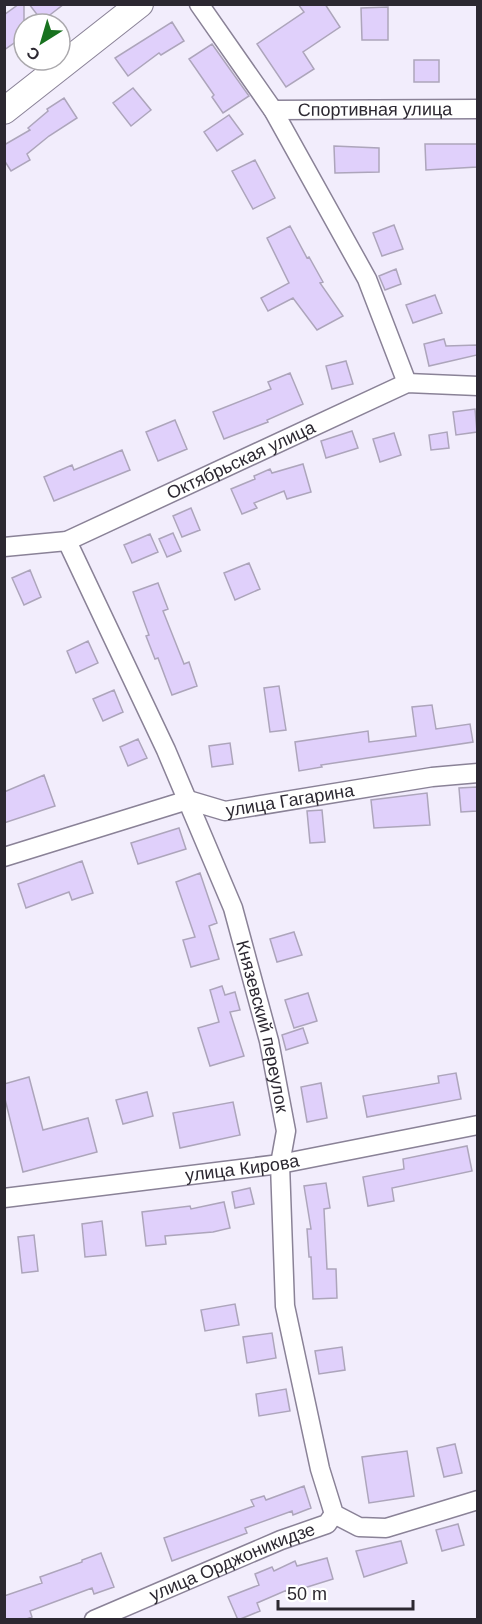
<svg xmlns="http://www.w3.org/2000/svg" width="482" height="1624" viewBox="0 0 482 1624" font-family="Arial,sans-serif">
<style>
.building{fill:#e0d0fb;stroke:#ada5bb;stroke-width:1.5}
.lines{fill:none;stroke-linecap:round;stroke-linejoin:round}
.street-casing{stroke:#8a8297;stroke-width:21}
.secondary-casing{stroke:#8a8297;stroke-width:28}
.street{stroke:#fff;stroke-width:18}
.secondary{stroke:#fff;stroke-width:26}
.labels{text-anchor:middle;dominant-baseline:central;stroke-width:6;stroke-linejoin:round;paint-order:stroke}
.street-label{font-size:18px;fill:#2c2831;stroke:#fff}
</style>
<rect width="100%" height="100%" fill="#f2edfc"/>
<path class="building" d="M 19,4 L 24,4 L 24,36 L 4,50 L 4,15 Z
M 29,4 L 64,4 L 42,21 Z
M 298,4 L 325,4 L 340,27 L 303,52 L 314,69 L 286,87 L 257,44 L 304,12 Z
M 388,7 L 388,40 L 362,40 L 361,8 Z
M 172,22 L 184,41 L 161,55 L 159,53 L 128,76 L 115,58 Z
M 212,44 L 249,96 L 223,113 L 212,97 L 214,95 L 189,59 Z
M 414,60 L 439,60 L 439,82 L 414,82 Z
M 133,88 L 151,110 L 131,126 L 113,103 Z
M 64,98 L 77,118 L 49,136 L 27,154 L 30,160 L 11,171 L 4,160 L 4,145 L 30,130 L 28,128 L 48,111 L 47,109 Z
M 229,115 L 243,134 L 217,151 L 204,132 Z
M 425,144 L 477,144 L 477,167 L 426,170 Z
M 334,146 L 379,148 L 379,172 L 335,173 Z
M 255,160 L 275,198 L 253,209 L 232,171 Z
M 394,225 L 403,249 L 382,256 L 373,233 Z
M 290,226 L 307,258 L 309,257 L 323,282 L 320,283 L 343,316 L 317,330 L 293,298 L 268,311 L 261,298 L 289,283 L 267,238 Z
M 396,269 L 401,284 L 385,290 L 379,276 Z
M 435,295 L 442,313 L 413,323 L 406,305 Z
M 444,339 L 446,346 L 477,345 L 477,355 L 429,366 L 424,344 Z
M 346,361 L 353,384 L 332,389 L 326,366 Z
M 290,373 L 303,404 L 267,420 L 268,422 L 224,439 L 213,412 L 271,389 L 268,382 Z
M 475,409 L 477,432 L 456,435 L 453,412 Z
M 175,420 L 187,449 L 158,461 L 146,432 Z
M 352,431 L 358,448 L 326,458 L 321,441 Z
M 447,432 L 449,448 L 431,450 L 429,435 Z
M 394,433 L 401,455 L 380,462 L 373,439 Z
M 122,450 L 130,470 L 54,501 L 44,477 L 72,465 L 74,470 Z
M 303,464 L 311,492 L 287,499 L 284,491 L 254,503 L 257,508 L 242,514 L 231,489 L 255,479 L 254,476 L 270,469 L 272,473 Z
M 191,508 L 200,530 L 182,537 L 173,516 Z
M 173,533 L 181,551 L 167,557 L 159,539 Z
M 150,534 L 158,552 L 132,563 L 124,545 Z
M 249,563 L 260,589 L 235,600 L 224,573 Z
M 30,570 L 41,597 L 24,605 L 12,578 Z
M 158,583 L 168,609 L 163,611 L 184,664 L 189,662 L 197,686 L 172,695 L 158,658 L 155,659 L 146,636 L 149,635 L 133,592 Z
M 88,641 L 98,663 L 76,673 L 67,651 Z
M 279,686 L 286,730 L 270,732 L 264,688 Z
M 114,690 L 123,712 L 103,721 L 93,699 Z
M 432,705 L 436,729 L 470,724 L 473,742 L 321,765 L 322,767 L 299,771 L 295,742 L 368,731 L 369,742 L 416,736 L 412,707 Z
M 138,739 L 147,758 L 128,766 L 120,747 Z
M 230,743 L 233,764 L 212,767 L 209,746 Z
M 44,775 L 55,806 L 4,823 L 4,792 Z
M 477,787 L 477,811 L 461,812 L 459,788 Z
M 427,793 L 430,825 L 374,828 L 371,800 Z
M 322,810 L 325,842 L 310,843 L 307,811 Z
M 179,828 L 186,849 L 138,864 L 131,843 Z
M 82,861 L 93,893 L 72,900 L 69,892 L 26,908 L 18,884 Z
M 200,873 L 217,923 L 209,926 L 219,959 L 191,967 L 183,940 L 195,937 L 176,882 Z
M 294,932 L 302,955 L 277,962 L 270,939 Z
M 222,986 L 225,995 L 235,992 L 240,1010 L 230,1012 L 244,1056 L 210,1066 L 198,1028 L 219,1022 L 210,990 Z
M 308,993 L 317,1021 L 294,1028 L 285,1000 Z
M 303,1028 L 308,1043 L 286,1050 L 282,1035 Z
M 456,1073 L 461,1099 L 367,1117 L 363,1096 L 439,1083 L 438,1076 Z
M 29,1077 L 43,1130 L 88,1118 L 97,1152 L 23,1172 L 4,1095 L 4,1084 Z
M 321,1083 L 327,1118 L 307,1122 L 301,1087 Z
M 147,1092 L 153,1116 L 123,1124 L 116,1100 Z
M 233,1102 L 240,1135 L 180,1148 L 173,1113 Z
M 467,1146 L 472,1171 L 392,1188 L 394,1201 L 368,1206 L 363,1177 L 404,1169 L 403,1159 Z
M 326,1183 L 330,1208 L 324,1209 L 327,1269 L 336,1269 L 337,1298 L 313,1299 L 311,1257 L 309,1257 L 307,1229 L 311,1229 L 304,1186 Z
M 250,1188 L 254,1204 L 235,1208 L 232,1192 Z
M 224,1202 L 230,1228 L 213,1232 L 165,1236 L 166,1244 L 146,1246 L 142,1212 L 190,1206 L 191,1209 Z
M 102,1221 L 106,1255 L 85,1257 L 82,1224 Z
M 34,1235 L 38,1271 L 22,1273 L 18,1237 Z
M 235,1304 L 239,1325 L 205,1331 L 201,1310 Z
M 272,1333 L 276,1358 L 247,1363 L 243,1337 Z
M 342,1347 L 345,1370 L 319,1374 L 315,1351 Z
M 286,1389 L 290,1411 L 259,1416 L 256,1394 Z
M 455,1444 L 462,1473 L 444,1477 L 437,1448 Z
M 407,1451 L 414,1496 L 369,1503 L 362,1457 Z
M 304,1486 L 311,1508 L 293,1515 L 292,1511 L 245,1528 L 247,1533 L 172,1561 L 164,1538 L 254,1506 L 251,1500 L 264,1496 L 266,1500 Z
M 458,1524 L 464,1545 L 442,1551 L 436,1530 Z
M 401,1541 L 407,1563 L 364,1577 L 356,1551 Z
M 101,1553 L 114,1587 L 94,1594 L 92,1588 L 30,1611 L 32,1617 L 24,1620 L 4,1620 L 4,1596 L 42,1583 L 40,1577 L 82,1562 L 82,1560 Z
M 327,1558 L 333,1579 L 288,1593 L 287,1590 L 257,1603 L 260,1611 L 238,1620 L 228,1597 L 259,1585 L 255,1574 L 272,1567 L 274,1571 L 295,1561 L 297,1566 Z"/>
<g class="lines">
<defs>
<g id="street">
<path d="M 199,4 L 273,110 L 367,279 L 407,383"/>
<path id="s1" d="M 273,110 L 478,109"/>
<path id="s2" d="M 67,541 L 166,750 L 233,908 L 269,1041 L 286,1131 L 280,1164 L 285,1306 L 320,1469 L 334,1514 L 359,1527 L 386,1528 L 478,1500"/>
<path id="s3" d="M 4,547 L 67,541 L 407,383 L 478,386"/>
<path id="s4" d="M 4,857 L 188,800 L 225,811 L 432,777 L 478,773"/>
<path id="s5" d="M 4,1198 L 280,1164 L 478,1125"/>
<path id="s6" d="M 94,1620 L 281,1540 L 327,1524 L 334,1514"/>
</g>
<path id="secondary" d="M 4,111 L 140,4"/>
</defs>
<use href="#street" class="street-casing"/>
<use href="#secondary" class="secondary-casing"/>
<use href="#street" class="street"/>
<use href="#secondary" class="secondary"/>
</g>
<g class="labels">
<g class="street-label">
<text stroke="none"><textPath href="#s1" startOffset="102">Спортивная улица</textPath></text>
<text stroke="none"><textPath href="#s3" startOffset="255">Октябрьская улица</textPath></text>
<text stroke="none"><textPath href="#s4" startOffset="297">улица Гагарина</textPath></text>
<text stroke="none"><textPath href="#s2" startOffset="525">Князевский переулок</textPath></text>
<text stroke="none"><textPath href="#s5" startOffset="240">улица Кирова</textPath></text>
<text stroke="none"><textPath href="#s6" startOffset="150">улица Орджоникидзе</textPath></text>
</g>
</g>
<rect width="482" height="1624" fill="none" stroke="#2c2831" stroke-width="12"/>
<g transform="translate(42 42) rotate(217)"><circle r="28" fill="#ffffff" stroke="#aba9ad" stroke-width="1.5"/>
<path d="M0-4.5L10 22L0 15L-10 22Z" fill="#18721f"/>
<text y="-9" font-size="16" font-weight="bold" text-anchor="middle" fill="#2c2831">С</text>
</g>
<path d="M278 1600v9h135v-9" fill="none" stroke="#2c2831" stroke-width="3"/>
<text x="287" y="1600" font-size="18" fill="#2c2831" stroke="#ffffff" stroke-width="4.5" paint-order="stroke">50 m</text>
</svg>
